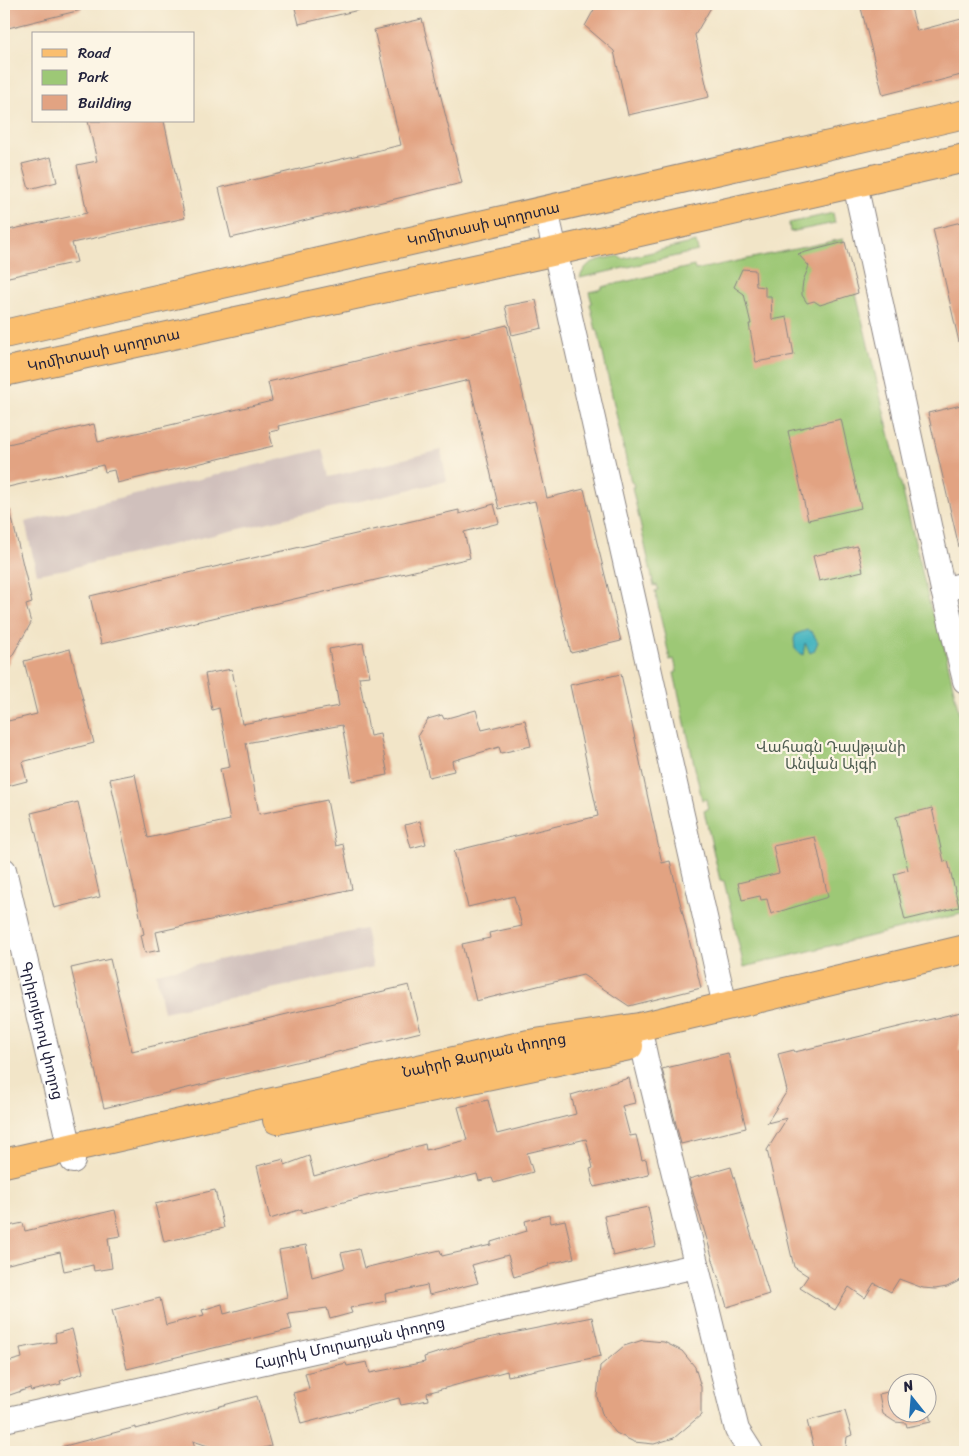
<svg xmlns="http://www.w3.org/2000/svg" width="969" height="1456" viewBox="0 0 969 1456" font-family="Sriracha,'Noto Sans Armenian',sans-serif">
<style>
.industrial{fill:#d0c0bc}
.green{fill:#9dc876;stroke:#607558}
.water{fill:#45b4bf;stroke:#346b7d}
.building{fill:#e2a382}
.lines{fill:none;stroke-linecap:round;stroke-linejoin:round}
.minor-casing{stroke:#8a8482;stroke-width:26}
.major-casing{stroke:#8a8482;stroke-width:30}
.minor{stroke:#fff;stroke-width:24}
.major{stroke:#fabe6e;stroke-width:28}
.labels{text-anchor:middle;dominant-baseline:central;stroke-width:4.5;stroke-linejoin:round;paint-order:stroke}
.street-label{font-size:15px;fill:#22223b;stroke:#fcf5e5}
.park-label{font-size:15px;fill:#4d5c50;stroke:#fcf5e5}
</style>
<rect width="100%" height="100%" fill="#fcf5e5"/>
<filter id="ink" filterUnits="userSpaceOnUse"><feTurbulence type="fractalNoise" baseFrequency=".02" numOctaves="2"/><feDisplacementMap in="SourceGraphic" scale="10" xChannelSelector="R" yChannelSelector="G"/><feConvolveMatrix kernelMatrix="1 2 1 2 8 2 1 2 1" color-interpolation-filters="sRGB"/></filter>
<filter id="wash" filterUnits="userSpaceOnUse"><feTurbulence type="fractalNoise" baseFrequency=".0096" numOctaves="4" result="noise"/><feDisplacementMap in="SourceGraphic" scale="20" xChannelSelector="R" yChannelSelector="G"/><feGaussianBlur stdDeviation="1.12" result="paint"/><feColorMatrix in="noise" values="0 0 0 0 0 0 0 0 0 0 0 0 0 0 0 0 0 1.4 0 .05"/><feComposite in="paint" operator="in"/></filter>
<g filter="url(#wash)">
<rect width="100%" height="100%" fill="#f2e5c8"/>
<path class="industrial" d="M 322,449 L 329,477 L 441,450 L 447,481 L 66,569 L 37,574 L 25,522 Z
M 365,929 L 373,967 L 164,1012 L 156,973 Z"/>
<path class="green" d="M 833,213 L 835,223 L 790,232 L 789,223 Z
M 843,239 L 932,614 L 937,613 L 965,741 L 962,742 L 965,754 L 965,913 L 744,967 L 724,881 L 720,880 L 704,811 L 708,809 L 706,799 L 702,800 L 674,673 L 677,672 L 674,659 L 670,660 L 655,591 L 658,590 L 657,585 L 654,586 L 632,487 L 634,487 L 633,483 L 631,482 L 598,331 L 596,330 L 590,304 L 592,303 L 589,292 L 602,289 L 602,287 L 694,266 L 695,270 Z
M 696,242 L 698,251 L 580,278 C 586,259 600,260 618,256 L 622,259 Z"/>
<path class="water" d="M 807,630 L 812,632 L 818,642 L 814,651 L 810,653 L 805,643 L 803,655 L 795,649 L 794,639 L 796,634 Z"/>
<g id="blocks">
<path class="building" d="M 4,4 L 81,4 L 81,10 L 4,29 Z
M 294,4 L 358,4 L 359,10 L 299,24 Z
M 597,4 L 713,4 L 695,35 L 709,97 L 628,115 L 614,51 L 585,26 Z
M 860,4 L 910,4 L 917,31 L 965,18 L 965,74 L 883,95 Z
M 422,19 L 462,183 L 231,238 L 219,188 L 401,145 L 374,30 Z
M 88,121 L 164,121 L 185,218 L 72,243 L 77,262 L 4,278 L 4,231 L 87,213 L 77,165 L 97,161 Z
M 51,157 L 57,182 L 29,189 L 22,164 Z
M 965,221 L 965,341 L 959,342 L 933,229 Z
M 845,242 L 858,293 L 820,305 L 814,301 L 807,303 L 802,295 L 802,289 L 803,281 L 809,266 L 798,254 Z
M 742,269 L 755,270 L 756,286 L 765,287 L 765,296 L 771,296 L 772,320 L 787,317 L 794,355 L 756,362 L 749,324 L 751,324 L 744,294 L 734,287 Z
M 536,300 L 542,328 L 512,335 L 505,306 Z
M 507,325 L 547,498 L 584,489 L 621,641 L 571,653 L 535,501 L 499,509 L 469,380 L 278,426 L 279,430 L 269,432 L 273,446 L 117,483 L 114,470 L 105,472 L 103,465 L 4,488 L 4,445 L 94,424 L 98,442 L 200,418 L 272,401 L 268,382 Z
M 965,404 L 965,546 L 959,547 L 928,413 Z
M 841,419 L 861,508 L 808,520 L 788,431 Z
M 494,504 L 499,523 L 464,532 L 470,558 L 101,644 L 90,596 L 459,510 L 459,514 Z
M 4,510 L 10,510 L 32,603 L 26,605 L 31,623 L 4,670 Z
M 857,546 L 863,571 L 819,581 L 813,556 Z
M 363,643 L 370,676 L 359,677 L 370,736 L 380,734 L 388,775 L 352,781 L 342,725 L 246,743 L 259,814 L 327,800 L 336,846 L 343,844 L 352,889 L 156,932 L 160,950 L 145,953 L 141,935 L 144,934 L 110,779 L 135,774 L 148,838 L 230,820 L 220,769 L 230,767 L 219,708 L 212,710 L 205,674 L 232,669 L 242,724 L 339,706 L 329,649 Z
M 70,649 L 94,743 L 22,762 L 27,781 L 4,787 L 4,722 L 37,714 L 24,661 Z
M 621,674 L 662,863 L 670,861 L 701,988 L 629,1006 L 583,975 L 476,1001 L 462,944 L 490,938 L 489,933 L 522,926 L 514,896 L 468,907 L 454,851 L 598,816 L 570,685 Z
M 476,710 L 482,730 L 525,720 L 531,746 L 501,753 L 499,747 L 452,761 L 454,771 L 429,777 L 418,735 L 428,719 L 442,715 L 444,719 Z
M 78,802 L 100,897 L 54,908 L 31,813 Z
M 932,808 L 944,862 L 948,861 L 959,907 L 905,920 L 894,874 L 908,870 L 896,817 Z
M 420,821 L 426,844 L 411,848 L 405,825 Z
M 815,837 L 828,897 L 771,914 L 767,899 L 761,900 L 760,896 L 742,900 L 738,883 L 779,873 L 773,846 Z
M 110,959 L 132,1051 L 409,985 L 421,1032 L 104,1108 L 71,968 Z
M 961,1012 L 963,1023 L 959,1051 L 965,1050 L 965,1276 L 959,1281 L 947,1287 L 935,1289 L 923,1288 L 899,1279 L 891,1292 L 874,1283 L 865,1298 L 849,1287 L 835,1310 L 800,1288 L 808,1276 L 794,1267 L 767,1150 L 787,1118 L 767,1123 L 787,1091 L 778,1054 L 794,1050 L 795,1052 Z
M 728,1053 L 746,1128 L 681,1144 L 662,1069 Z
M 629,1078 L 635,1103 L 622,1106 L 630,1136 L 636,1135 L 642,1160 L 646,1159 L 649,1175 L 594,1187 L 590,1169 L 593,1168 L 586,1139 L 527,1153 L 533,1172 L 494,1183 L 492,1178 L 479,1181 L 477,1174 L 462,1178 L 461,1177 L 378,1193 L 302,1213 L 302,1209 L 270,1219 L 257,1166 L 284,1159 L 285,1165 L 309,1156 L 314,1176 L 425,1144 L 426,1150 L 467,1140 L 458,1107 L 488,1100 L 497,1134 L 576,1114 L 571,1095 Z
M 731,1167 L 769,1294 L 727,1307 L 689,1179 Z
M 215,1190 L 224,1228 L 164,1242 L 155,1204 Z
M 648,1207 L 656,1246 L 613,1256 L 604,1216 Z
M 115,1210 L 121,1236 L 108,1238 L 112,1268 L 94,1271 L 93,1265 L 64,1271 L 60,1252 L 4,1265 L 4,1227 L 23,1223 L 25,1231 Z
M 549,1215 L 551,1223 L 565,1220 L 574,1258 L 549,1264 L 549,1266 L 514,1277 L 508,1255 L 472,1265 L 478,1283 L 429,1295 L 427,1285 L 385,1294 L 386,1301 L 350,1308 L 352,1313 L 330,1319 L 327,1308 L 288,1313 L 292,1329 L 127,1369 L 112,1310 L 160,1298 L 166,1325 L 204,1315 L 202,1310 L 222,1304 L 224,1314 L 287,1297 L 279,1250 L 306,1245 L 312,1277 L 345,1268 L 341,1253 L 359,1249 L 364,1268 L 440,1250 L 442,1256 L 491,1245 L 491,1242 L 527,1231 L 525,1221 Z
M 592,1317 L 601,1356 L 508,1376 L 507,1371 L 427,1393 L 428,1400 L 401,1405 L 399,1398 L 301,1424 L 293,1393 L 309,1389 L 305,1373 L 346,1363 L 347,1366 L 367,1362 L 370,1373 L 425,1362 L 424,1357 L 478,1340 Z
M 72,1329 L 83,1373 L 60,1381 L 61,1384 L 31,1391 L 30,1388 L 4,1397 L 4,1363 L 22,1358 L 20,1348 L 56,1342 L 55,1334 Z
M 643,1340 L 664,1342 L 682,1351 L 695,1367 L 701,1387 L 701,1415 L 674,1438 L 654,1444 L 634,1442 L 616,1433 L 603,1417 L 597,1397 L 600,1366 L 624,1346 Z
M 896,1390 L 896,1414 L 926,1414 L 926,1402 L 931,1422 L 907,1427 L 906,1423 L 895,1422 L 883,1414 L 879,1394 Z
M 257,1396 L 271,1446 L 250,1452 L 241,1452 L 235,1450 L 226,1452 L 193,1441 L 196,1452 L 61,1452 L 61,1447 L 136,1427 L 136,1429 Z
M 845,1411 L 852,1435 L 847,1437 L 846,1447 L 844,1450 L 841,1452 L 815,1452 L 807,1421 Z"/>
</g>
</g>
<g filter="url(#ink)">
<use href="#blocks" fill-opacity="0" stroke="#8a8482" stroke-width="1"/>
<g class="lines">
<defs>
<g id="minor">
<path d="M 855,184 L 943,590 L 965,681"/>
<path d="M 546,210 L 725,1006"/>
<path d="M 943,590 L 965,584"/>
<path id="s1" d="M 4,870 L 73,1161"/>
<path d="M 639,1027 L 647,1064 L 737,1430 L 751,1452"/>
<path id="s2" d="M 4,1420 L 696,1266"/>
</g>
<g id="major">
<path id="s3" d="M 4,334 L 965,114"/>
<path id="s4" d="M 4,372 L 556,251 L 965,158"/>
<path d="M 277,1120 L 629,1046"/>
<path id="s5" d="M 4,1163 L 529,1044 L 639,1027 L 965,949"/>
</g>
</defs>
<use href="#minor" class="minor-casing"/>
<use href="#major" class="major-casing"/>
<use href="#minor" class="minor"/>
<use href="#major" class="major"/>
</g>
</g>
<g class="labels">
<g class="street-label">
<text stroke="none"><textPath href="#s3" startOffset="492">Կոմիտասի պողոտա</textPath></text>
<text stroke="none"><textPath href="#s4" startOffset="102">Կոմիտասի պողոտա</textPath></text>
<text stroke="none"><textPath href="#s1" startOffset="165">Գրիբոյեդով փողոց</textPath></text>
<text stroke="none"><textPath href="#s5" startOffset="492">Նաիրի Զարյան փողոց</textPath></text>
<text stroke="none"><textPath href="#s2" startOffset="354">Հայրիկ Մուրադյան փողոց</textPath></text>
</g>
<g class="park-label">
<text x="831" y="747">Վահագն Դավթյանի<tspan x="831" dy="17">Անվան Այգի</tspan></text>
</g>
</g>
<rect width="969" height="1456" fill="none" stroke="#fcf5e5" stroke-width="20"/>
<rect x="32" y="32" width="162" height="90" fill="#fcf5e5" stroke="#a5a1a1"/>
<rect x="42" y="49" width="25" height="8" fill="#fabe6e" stroke="#a5a1a1"/>
<text x="78" y="58" font-size="15" fill="#22223b">Road</text>
<rect x="42" y="70" width="25" height="15" fill="#9dc876" stroke="#a5a1a1"/>
<text x="78" y="82" font-size="15" fill="#22223b">Park</text>
<rect x="42" y="95" width="25" height="15" fill="#e2a382" stroke="#a5a1a1"/>
<text x="78" y="108" font-size="15" fill="#22223b">Building</text>
<g transform="translate(912 1398) rotate(343)"><circle r="24" fill="#fcf5e5" stroke="#a5a1a1"/>
<path d="M0-4L9 19L0 12L-9 19Z" fill="#1f6fb2"/>
<text y="-8" font-size="14" font-weight="bold" text-anchor="middle" fill="#22223b">N</text>
</g>
</svg>
